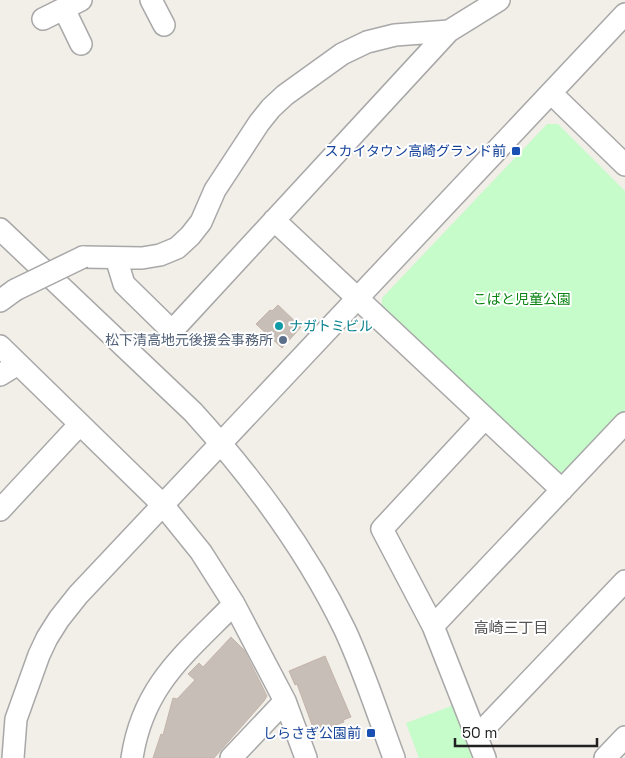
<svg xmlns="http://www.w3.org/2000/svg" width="625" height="758" viewBox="0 0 625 758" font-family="'Space Grotesk','Noto Sans JP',sans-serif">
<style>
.park{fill:#c6fbca}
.building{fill:#c7beb7;stroke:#c4b5aa}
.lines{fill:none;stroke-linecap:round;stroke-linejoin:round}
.minor-casing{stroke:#a8a8a8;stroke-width:24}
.minor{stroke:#fff;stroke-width:21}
.minor-bridge-casing{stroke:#a8a8a8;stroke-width:24;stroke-linecap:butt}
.minor-bridge{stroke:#fff;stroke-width:21}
.transit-dot{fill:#1a4fb4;stroke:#fff;stroke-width:2}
.culture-dot{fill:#0f9aa8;stroke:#fff;stroke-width:2}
.service-dot{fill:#5c6f8a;stroke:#fff;stroke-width:2}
.labels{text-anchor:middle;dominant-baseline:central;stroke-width:4;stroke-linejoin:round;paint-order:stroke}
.transit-label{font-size:14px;fill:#164399;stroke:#fff;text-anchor:end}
.park-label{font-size:14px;fill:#0a8513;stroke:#fff}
.culture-label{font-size:14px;fill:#0d838f;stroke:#fff;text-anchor:start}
.service-label{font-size:14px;fill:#4e5e75;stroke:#fff;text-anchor:end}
.neighbourhood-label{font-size:15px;fill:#545454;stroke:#fff}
</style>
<rect width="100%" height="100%" fill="#f2eee8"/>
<path class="park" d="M 547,124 L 558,124 L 625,191 L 625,413 L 568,474 L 557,472 L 382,310 L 382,298 Z
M 454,705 L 474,758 L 419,758 L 406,723 Z"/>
<path class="building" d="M 278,305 L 301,327 L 282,348 L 256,324 L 270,310 L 272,311 Z
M 231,637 L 244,650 L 267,696 L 264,701 L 214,758 L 153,758 L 161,734 L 163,735 L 173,698 L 177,699 L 195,680 L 188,674 L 199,663 L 203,667 Z
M 325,656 L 351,717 L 343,720 L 344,722 L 315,733 L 297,684 L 295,685 L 289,671 Z"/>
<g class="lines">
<defs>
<path id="minor" d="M 151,0 L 164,25
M 64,9 L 81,44
M 43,19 L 81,0
M 551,93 L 625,165
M 274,220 L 562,490
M 0,229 L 193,412 C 253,478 306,549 345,630 C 364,671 378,715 394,758
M 83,257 L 142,258 L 160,255 L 177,248 L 190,236 L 201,222 L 215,190 L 259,123 L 271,108 L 285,95 L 342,54 L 367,42 L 395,35 L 449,31 L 499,0
M 116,258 L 124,284 L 172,331 L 449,31
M 0,301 L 15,290
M 0,346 L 163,505 L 201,552 L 234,604 L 285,701 L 306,758
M 0,375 L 18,364
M 0,510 L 80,424
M 433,626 L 625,423
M 477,736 L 625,581
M 13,758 L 16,719 L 39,655 L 47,638 L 59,619 L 78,595 L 625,14
M 132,758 C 143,685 185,654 234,604
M 231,758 L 285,701
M 485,758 L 433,626 L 382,529 L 485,418
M 605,758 L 625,737"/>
</defs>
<use href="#minor" class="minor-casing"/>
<use href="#minor" class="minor"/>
<defs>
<path id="minor-bridge" d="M 15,290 L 83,257"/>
</defs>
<use href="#minor-bridge" class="minor-bridge-casing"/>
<use href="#minor-bridge" class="minor-bridge"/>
</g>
<g class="transit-dot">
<rect x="511" y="146" width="10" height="10" rx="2.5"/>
<rect x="366" y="728" width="10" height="10" rx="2.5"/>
</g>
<circle class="culture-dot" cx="279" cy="326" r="5"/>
<circle class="service-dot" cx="283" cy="340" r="5"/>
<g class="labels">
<g class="transit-label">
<text x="506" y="151">スカイタウン高崎グランド前</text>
<text x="361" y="733">しらさぎ公園前</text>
</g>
<g class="park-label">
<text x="522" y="299">こばと児童公園</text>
</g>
<g class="culture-label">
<text x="289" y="326">ナガトミビル</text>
</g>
<g class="service-label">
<text x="273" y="340">松下清高地元後援会事務所</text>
</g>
<g class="neighbourhood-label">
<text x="511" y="627">高崎三丁目</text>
</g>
</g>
<path d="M455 738v8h142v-8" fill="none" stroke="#212121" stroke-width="2.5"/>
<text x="462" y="738" font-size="15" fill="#212121" stroke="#ffffff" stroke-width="4" paint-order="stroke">50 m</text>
</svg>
